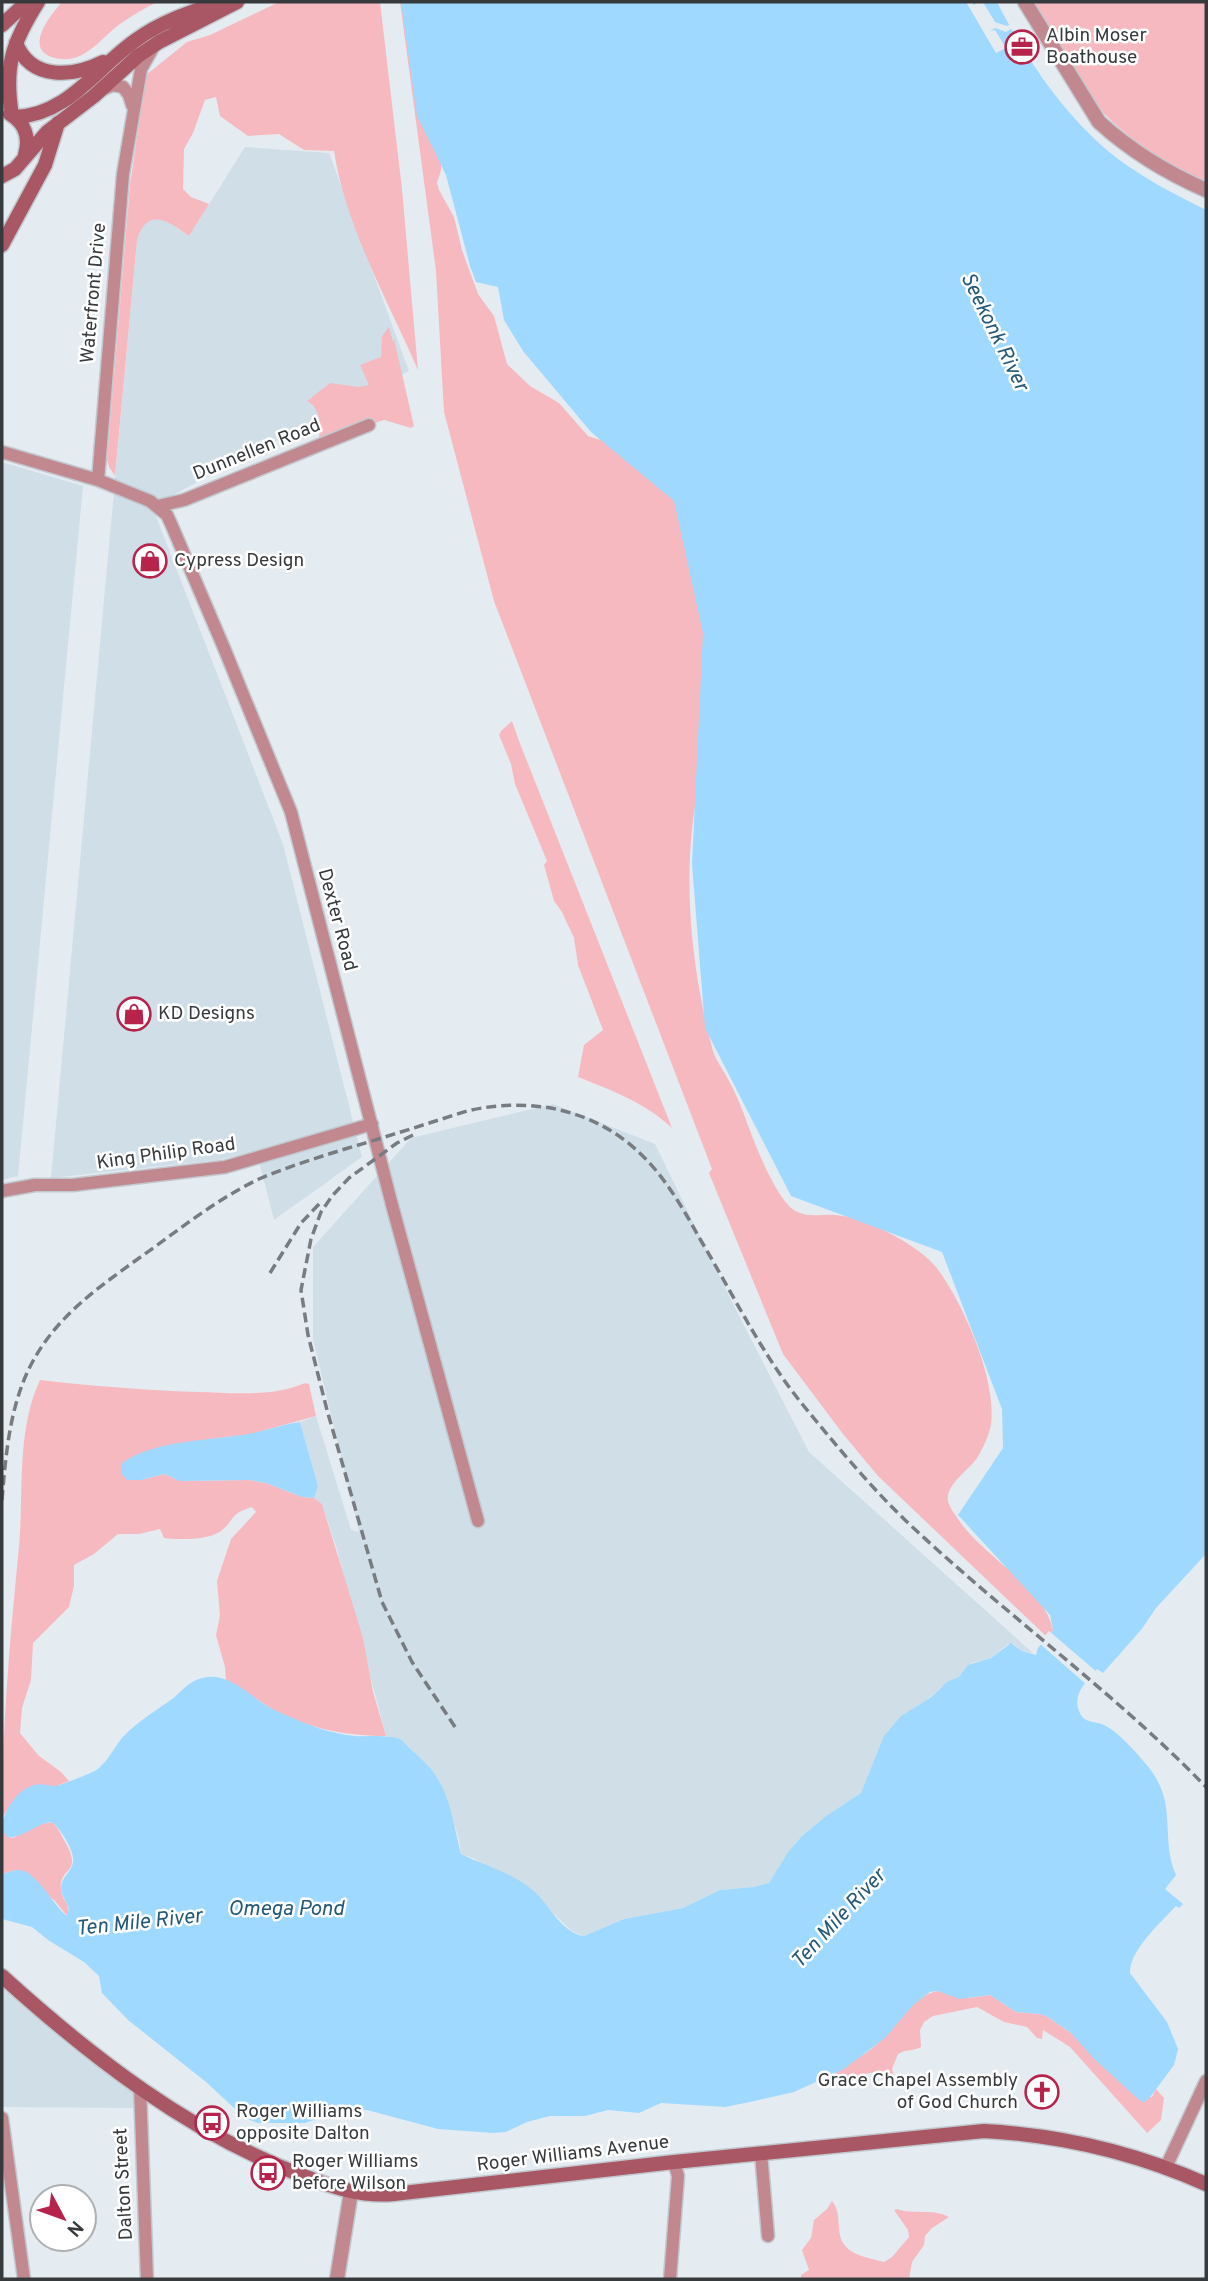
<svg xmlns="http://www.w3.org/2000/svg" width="1208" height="2281" viewBox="0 0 1208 2281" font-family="Overpass,sans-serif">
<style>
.built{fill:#d0dee8}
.green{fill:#f7b9c0}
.water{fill:#a0d9ff}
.pier{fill:#e4ecf2}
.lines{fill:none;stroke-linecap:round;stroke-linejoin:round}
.minor-casing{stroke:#c1c8ce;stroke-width:15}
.tertiary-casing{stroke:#c1c8ce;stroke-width:17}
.secondary-casing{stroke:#c1c8ce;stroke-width:17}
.minor{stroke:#c2888f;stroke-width:12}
.tertiary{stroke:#c2888f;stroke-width:14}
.secondary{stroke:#a95764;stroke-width:14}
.rail{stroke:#787c80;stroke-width:3.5;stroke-dasharray:10 5;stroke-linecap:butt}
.labels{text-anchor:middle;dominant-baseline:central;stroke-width:5;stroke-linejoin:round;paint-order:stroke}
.poi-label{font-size:19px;fill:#373a3c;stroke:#fff;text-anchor:start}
.street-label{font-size:19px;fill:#373a3c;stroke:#fff}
.water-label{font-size:21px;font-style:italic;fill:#235878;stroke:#fff}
</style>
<rect width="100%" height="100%" fill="#e4ecf2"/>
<path class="built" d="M 245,147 L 329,153 L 409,371 L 152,506 L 283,844 L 362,1157 L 274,1220 L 256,1150 L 218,1160 L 51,1178 L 137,240 L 143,224 L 149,220 L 158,219 L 167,221 L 189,236 Z
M 2,462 L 83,486 L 18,1176 L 2,1180 Z
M 553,1104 L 655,1144 L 733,1304 L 809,1452 L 1033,1653 L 1022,1651 L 1014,1644 L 1008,1644 L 991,1658 L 972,1663 L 959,1677 L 940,1688 L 926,1701 L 861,1793 L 826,1816 L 802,1836 L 788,1852 L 769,1883 L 754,1887 L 720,1890 L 683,1908 L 624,1919 L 584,1936 L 572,1931 L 554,1914 L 473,1858 L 461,1854 L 459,1839 L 445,1794 L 437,1777 L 402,1740 L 386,1736 L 336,1546 L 322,1504 L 314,1498 L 318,1486 L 300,1422 L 316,1416 L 351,1530 L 359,1532 L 313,1339 L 313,1247 L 411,1138 Z
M 2,1974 L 135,2085 L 136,2108 L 2,2107 Z"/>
<path class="green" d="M 62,2 L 158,2 C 144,8 132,16 120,24 C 102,37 86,62 61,59 C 20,54 48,18 62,2 Z
M 279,2 L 380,2 L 402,189 L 418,370 C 388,301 345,225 334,151 L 304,150 L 279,134 L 248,136 L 220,116 L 216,97 L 205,100 L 193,133 L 184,149 L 183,189 L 191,197 L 209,204 L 189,236 C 169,221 147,206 137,240 L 115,476 L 109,467 L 107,460 L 130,185 L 146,75 L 187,42 L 210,35 Z
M 400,2 L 408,2 L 441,163 L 441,170 L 437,183 L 439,190 L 454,217 L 462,250 L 478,294 L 494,316 L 507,364 L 530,386 L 559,403 L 588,436 L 600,440 L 523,351 L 722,538 L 698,790 C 681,874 691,969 713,1051 C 716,1060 723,1070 728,1079 C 735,1091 740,1104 745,1117 C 753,1140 775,1197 794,1210 C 806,1218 821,1214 835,1215 C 865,1217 917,1244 936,1267 C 963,1302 997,1380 991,1424 C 989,1436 983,1448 977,1458 C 969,1470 945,1485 948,1501 C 949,1507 955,1514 958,1519 C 984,1558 1043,1585 1053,1630 L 1048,1638 L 878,1476 L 843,1434 L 783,1354 L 709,1173 L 712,1169 L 494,601 L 444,412 L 436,271 Z
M 1033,2 L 1206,2 L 1206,183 C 1151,156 1103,123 1069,70 C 1055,48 1045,24 1033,2 Z
M 389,327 L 393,342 L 394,339 L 414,426 L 411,428 L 384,420 L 318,441 C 322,427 320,407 307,401 L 330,383 L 358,387 L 369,385 L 360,365 L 381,357 L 382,336 Z
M 512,721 L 519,741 L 672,1128 C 644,1102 613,1091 578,1077 L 584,1045 L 603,1030 L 578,965 L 574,938 L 562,912 L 554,901 L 544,865 L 547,861 L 515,784 L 511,764 L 499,735 L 501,731 Z
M 40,1380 C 93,1386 144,1390 198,1392 C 232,1393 274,1397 305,1383 L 309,1384 L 316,1416 L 251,1434 L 203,1440 L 141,1480 L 164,1474 L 180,1481 L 249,1480 L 266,1483 L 302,1497 L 314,1498 L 322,1504 L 363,1638 L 373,1692 L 386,1736 C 343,1736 300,1727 264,1704 C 251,1695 240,1687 226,1680 L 225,1667 L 216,1635 L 220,1616 L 217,1581 L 231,1539 L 256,1512 L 252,1507 C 229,1514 236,1519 221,1531 C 210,1540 178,1540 164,1538 L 160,1529 L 139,1534 L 118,1534 L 94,1554 L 74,1565 L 74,1586 L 69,1607 L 33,1643 L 31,1680 L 22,1708 L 20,1733 L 38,1755 L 61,1772 L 69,1781 L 11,1804 L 2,1818 C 2,1728 10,1638 19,1547 C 24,1493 16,1431 40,1380 Z
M 52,1822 C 58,1827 60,1833 64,1840 C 85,1875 58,1866 61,1890 C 62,1901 72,1904 67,1916 L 55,1901 L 16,1870 L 2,1874 L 2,1830 L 11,1838 L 15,1837 L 42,1824 Z
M 938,1991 L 953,1996 L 968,1998 L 990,1995 L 1016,2012 L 1040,2014 L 1048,2017 L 1071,2033 L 1137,2098 L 1152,2097 L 1156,2089 L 1164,2098 L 1161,2120 L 1147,2133 L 1070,2047 L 1043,2030 L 1042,2039 L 1037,2038 L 1027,2027 L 1004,2022 L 977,2007 L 933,2016 L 924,2022 L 920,2030 L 921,2047 C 914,2051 906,2049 898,2054 L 892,2069 L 896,2082 L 889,2087 L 884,2080 L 874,2072 L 852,2077 L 838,2085 L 817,2081 C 840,2069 866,2056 885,2037 C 901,2022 914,1995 938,1991 Z
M 832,2201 C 839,2210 838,2217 839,2228 C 840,2255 864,2256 884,2262 L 892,2257 L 909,2237 L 908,2230 L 894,2210 L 897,2209 C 914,2215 932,2208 949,2217 L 932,2228 L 925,2236 L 924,2245 L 912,2262 L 909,2279 L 801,2279 L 801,2275 L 809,2270 L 802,2250 L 811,2238 L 814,2220 L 827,2209 Z"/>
<path class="water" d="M 401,2 L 997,2 C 1026,59 1066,119 1118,159 C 1145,179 1176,195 1206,210 L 1206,1554 L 1156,1608 L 1141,1630 L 1103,1673 L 1097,1669 C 1087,1681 1072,1694 1079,1711 C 1084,1725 1096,1720 1106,1726 C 1120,1734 1134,1750 1145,1763 C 1180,1802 1159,1836 1176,1875 L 1165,1889 L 1183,1904 L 1179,1908 L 1176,1906 C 1161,1922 1129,1951 1130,1973 L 1167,2022 L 1178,2049 L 1174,2065 L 1148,2100 L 1142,2102 L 1137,2098 L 1094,2059 L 1071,2033 L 1048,2017 L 1040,2014 L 1016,2012 L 990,1995 L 959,1999 L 938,1991 L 930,1992 L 912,2006 L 885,2038 L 844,2069 L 794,2092 L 750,2102 L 725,2107 L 661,2103 L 639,2113 L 608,2110 L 585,2116 L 550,2116 L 527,2122 L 506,2132 L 493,2133 L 438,2129 L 367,2110 L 341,2111 L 305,2123 L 258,2123 L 245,2118 L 206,2082 L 128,2020 L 102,1993 L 99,1976 L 84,1962 L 48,1940 L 32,1927 L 2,1919 L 2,1874 C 7,1873 13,1870 18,1870 C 36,1869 54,1907 67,1916 L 69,1909 C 67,1902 61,1895 61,1888 C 61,1877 72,1872 73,1862 C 75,1851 60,1828 52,1822 C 36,1823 23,1839 7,1837 L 2,1830 C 2,1813 16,1790 34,1785 C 41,1783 48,1786 55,1786 C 59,1786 91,1773 95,1771 C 107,1763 113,1749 122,1738 C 136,1723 152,1713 168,1702 C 183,1692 188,1679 208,1677 C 230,1675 247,1693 264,1704 C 273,1710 283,1714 293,1718 C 312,1727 334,1734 355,1736 C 371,1737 387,1734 402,1740 C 413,1753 427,1762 436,1776 C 450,1796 455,1830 461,1854 C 485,1866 514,1873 535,1892 C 550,1906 562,1933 584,1936 L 624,1919 L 683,1908 L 720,1890 L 754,1887 L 769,1883 L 788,1852 L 802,1836 L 826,1816 L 861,1793 L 884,1736 L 901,1716 L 930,1698 L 947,1682 L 959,1677 L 968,1665 L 991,1658 L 1011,1643 L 1022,1651 L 1036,1655 L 1038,1648 L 1053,1630 L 1050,1615 L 958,1515 L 1003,1448 L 1002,1409 L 942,1252 L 791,1196 L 705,1028 L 692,864 L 703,633 L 674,501 L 591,432 L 523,351 L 504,320 L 498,287 L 476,282 L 470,266 L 446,175 L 417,116 Z
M 300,1422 L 318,1486 L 314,1498 L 302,1497 L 266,1483 L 249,1480 L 180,1481 L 164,1474 L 141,1480 L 127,1480 L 121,1473 L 121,1464 C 153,1439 214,1441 253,1433 C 269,1430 284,1424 300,1422 Z"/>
<path class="pier" d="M 966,2 L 972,2 L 974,5 L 977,2 L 983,2 L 995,22 L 1007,26 L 1012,24 L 1014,27 L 1006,32 L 995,28 L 990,31 L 995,30 L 1006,48 L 996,53 Z
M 1049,1631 L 1098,1673 L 1087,1685 L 1039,1643 Z"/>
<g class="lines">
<defs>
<path id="minor" d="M 101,90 L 113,85 L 123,87 L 129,95 L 132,105
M 2,452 L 98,480 L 150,501 L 167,515 L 172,526 L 224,648 L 291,812 L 392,1205 L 478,1521
M 98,480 L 123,174 L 141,69 L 154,46
M 158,506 L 184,500 L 369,425
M 2,1191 L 35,1185 L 73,1185 L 225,1167 L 372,1124
M 140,2087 L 147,2279
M 2,2118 L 24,2279
M 761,2153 L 768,2236
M 1166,2167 L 1206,2081
M 670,2279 L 678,2176 L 674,2162"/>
<path id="tertiary" d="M 1025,2 L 1099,122 C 1131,151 1167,173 1206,190
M 337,2279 L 351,2192"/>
<path id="secondary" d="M 2,25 L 27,2
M 16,43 C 31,81 73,77 103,62
M 10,114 C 25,123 30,138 25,155
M 12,115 C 4,67 12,43 38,2
M 15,117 C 68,115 96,68 136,40 C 162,21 191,12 221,2
M 2,176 L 15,169 L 47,132 L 94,96 L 138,56 L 159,42 L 237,2
M 2,245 L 45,165 L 58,123
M 2,1976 C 90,2056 189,2133 301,2175 C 332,2187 361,2197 394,2194 L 674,2162 L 984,2131 C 1060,2135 1136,2153 1206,2184"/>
</defs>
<use href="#minor" class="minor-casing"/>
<use href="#tertiary" class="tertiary-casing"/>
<use href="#secondary" class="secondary-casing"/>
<use href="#minor" class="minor"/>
<use href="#tertiary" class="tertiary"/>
<use href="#secondary" class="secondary"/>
<path class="rail" d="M 413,1135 L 397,1143 L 349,1178 L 332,1196 L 321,1212 L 311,1239 L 301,1290 L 308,1335 L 327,1410 L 382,1602 L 412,1662 L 457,1730
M 270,1273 L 301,1223 L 322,1201
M 2,1500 C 6,1452 10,1403 33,1361 C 57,1317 96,1289 135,1261 C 175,1233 215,1200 259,1179 C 287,1167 316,1158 345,1149 C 386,1137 426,1124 467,1111 C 523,1098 581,1106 627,1142 C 660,1168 680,1203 700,1239 C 733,1294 762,1355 803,1405 C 835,1444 868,1484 905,1520 C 1002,1612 1113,1691 1206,1787"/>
</g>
<defs>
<symbol id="office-ring" viewBox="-11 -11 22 22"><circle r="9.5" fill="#fff" stroke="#b6244c" stroke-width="1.5"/><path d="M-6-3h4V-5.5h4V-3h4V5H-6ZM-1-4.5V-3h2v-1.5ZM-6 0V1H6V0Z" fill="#b6244c"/></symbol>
<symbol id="shop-ring" viewBox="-11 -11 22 22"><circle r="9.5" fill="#fff" stroke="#b6244c" stroke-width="1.5"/><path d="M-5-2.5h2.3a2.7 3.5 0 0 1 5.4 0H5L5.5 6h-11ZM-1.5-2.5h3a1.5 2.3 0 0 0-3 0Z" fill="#b6244c"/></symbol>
<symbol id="church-ring" viewBox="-11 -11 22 22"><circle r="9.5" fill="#fff" stroke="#b6244c" stroke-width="1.5"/><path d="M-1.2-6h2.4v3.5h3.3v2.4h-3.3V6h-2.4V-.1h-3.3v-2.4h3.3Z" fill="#b6244c"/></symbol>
<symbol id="bus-ring" viewBox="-11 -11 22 22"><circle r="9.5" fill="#fff" stroke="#b6244c" stroke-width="1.5"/><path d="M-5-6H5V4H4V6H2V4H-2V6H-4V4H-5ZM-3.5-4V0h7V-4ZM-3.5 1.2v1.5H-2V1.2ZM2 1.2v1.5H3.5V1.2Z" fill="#b6244c"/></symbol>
</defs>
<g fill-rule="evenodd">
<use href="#office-ring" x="1003" y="28" width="38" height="38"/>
<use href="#shop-ring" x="131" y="542" width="38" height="38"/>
<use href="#shop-ring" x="115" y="995" width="38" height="38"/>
<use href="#church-ring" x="1023" y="2073" width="38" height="38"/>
<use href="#bus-ring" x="193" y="2104" width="38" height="38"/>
<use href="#bus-ring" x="249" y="2154" width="38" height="38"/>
</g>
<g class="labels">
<g class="poi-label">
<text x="1046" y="36">Albin Moser<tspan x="1046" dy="22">Boathouse</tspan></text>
<text x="174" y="561">Cypress Design</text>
<text x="158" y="1014">KD Designs</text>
<text x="1018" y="2081" text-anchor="end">Grace Chapel Assembly<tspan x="1018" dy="22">of God Church</tspan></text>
<text x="236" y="2112">Roger Williams<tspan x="236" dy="22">opposite Dalton</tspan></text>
<text x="292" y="2162">Roger Williams<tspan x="292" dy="22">before Wilson</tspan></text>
</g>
<g class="street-label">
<text transform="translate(94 293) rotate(-85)">Waterfront Drive</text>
<text transform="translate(257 450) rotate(-22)">Dunnellen Road</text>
<text transform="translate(337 920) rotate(75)">Dexter Road</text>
<text transform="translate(166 1154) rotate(-8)">King Philip Road</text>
<text transform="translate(573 2154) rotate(-7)">Roger Williams Avenue</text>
<text transform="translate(124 2184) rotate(-93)">Dalton Street</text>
</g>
<g class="water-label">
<text transform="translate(994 332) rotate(64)">Seekonk River</text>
<text x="286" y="1909">Omega Pond</text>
<text transform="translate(839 1919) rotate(-47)">Ten Mile River</text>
<text transform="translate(139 1923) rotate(-6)">Ten Mile River</text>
</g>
</g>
<rect width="1208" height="2281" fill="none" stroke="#373a3c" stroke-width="7"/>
<g transform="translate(63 2218) rotate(131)"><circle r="33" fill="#ffffff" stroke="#afb0b1" stroke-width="2"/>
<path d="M0-5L12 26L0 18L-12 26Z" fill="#b6244c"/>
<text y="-10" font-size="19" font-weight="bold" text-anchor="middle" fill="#373a3c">N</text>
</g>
</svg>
